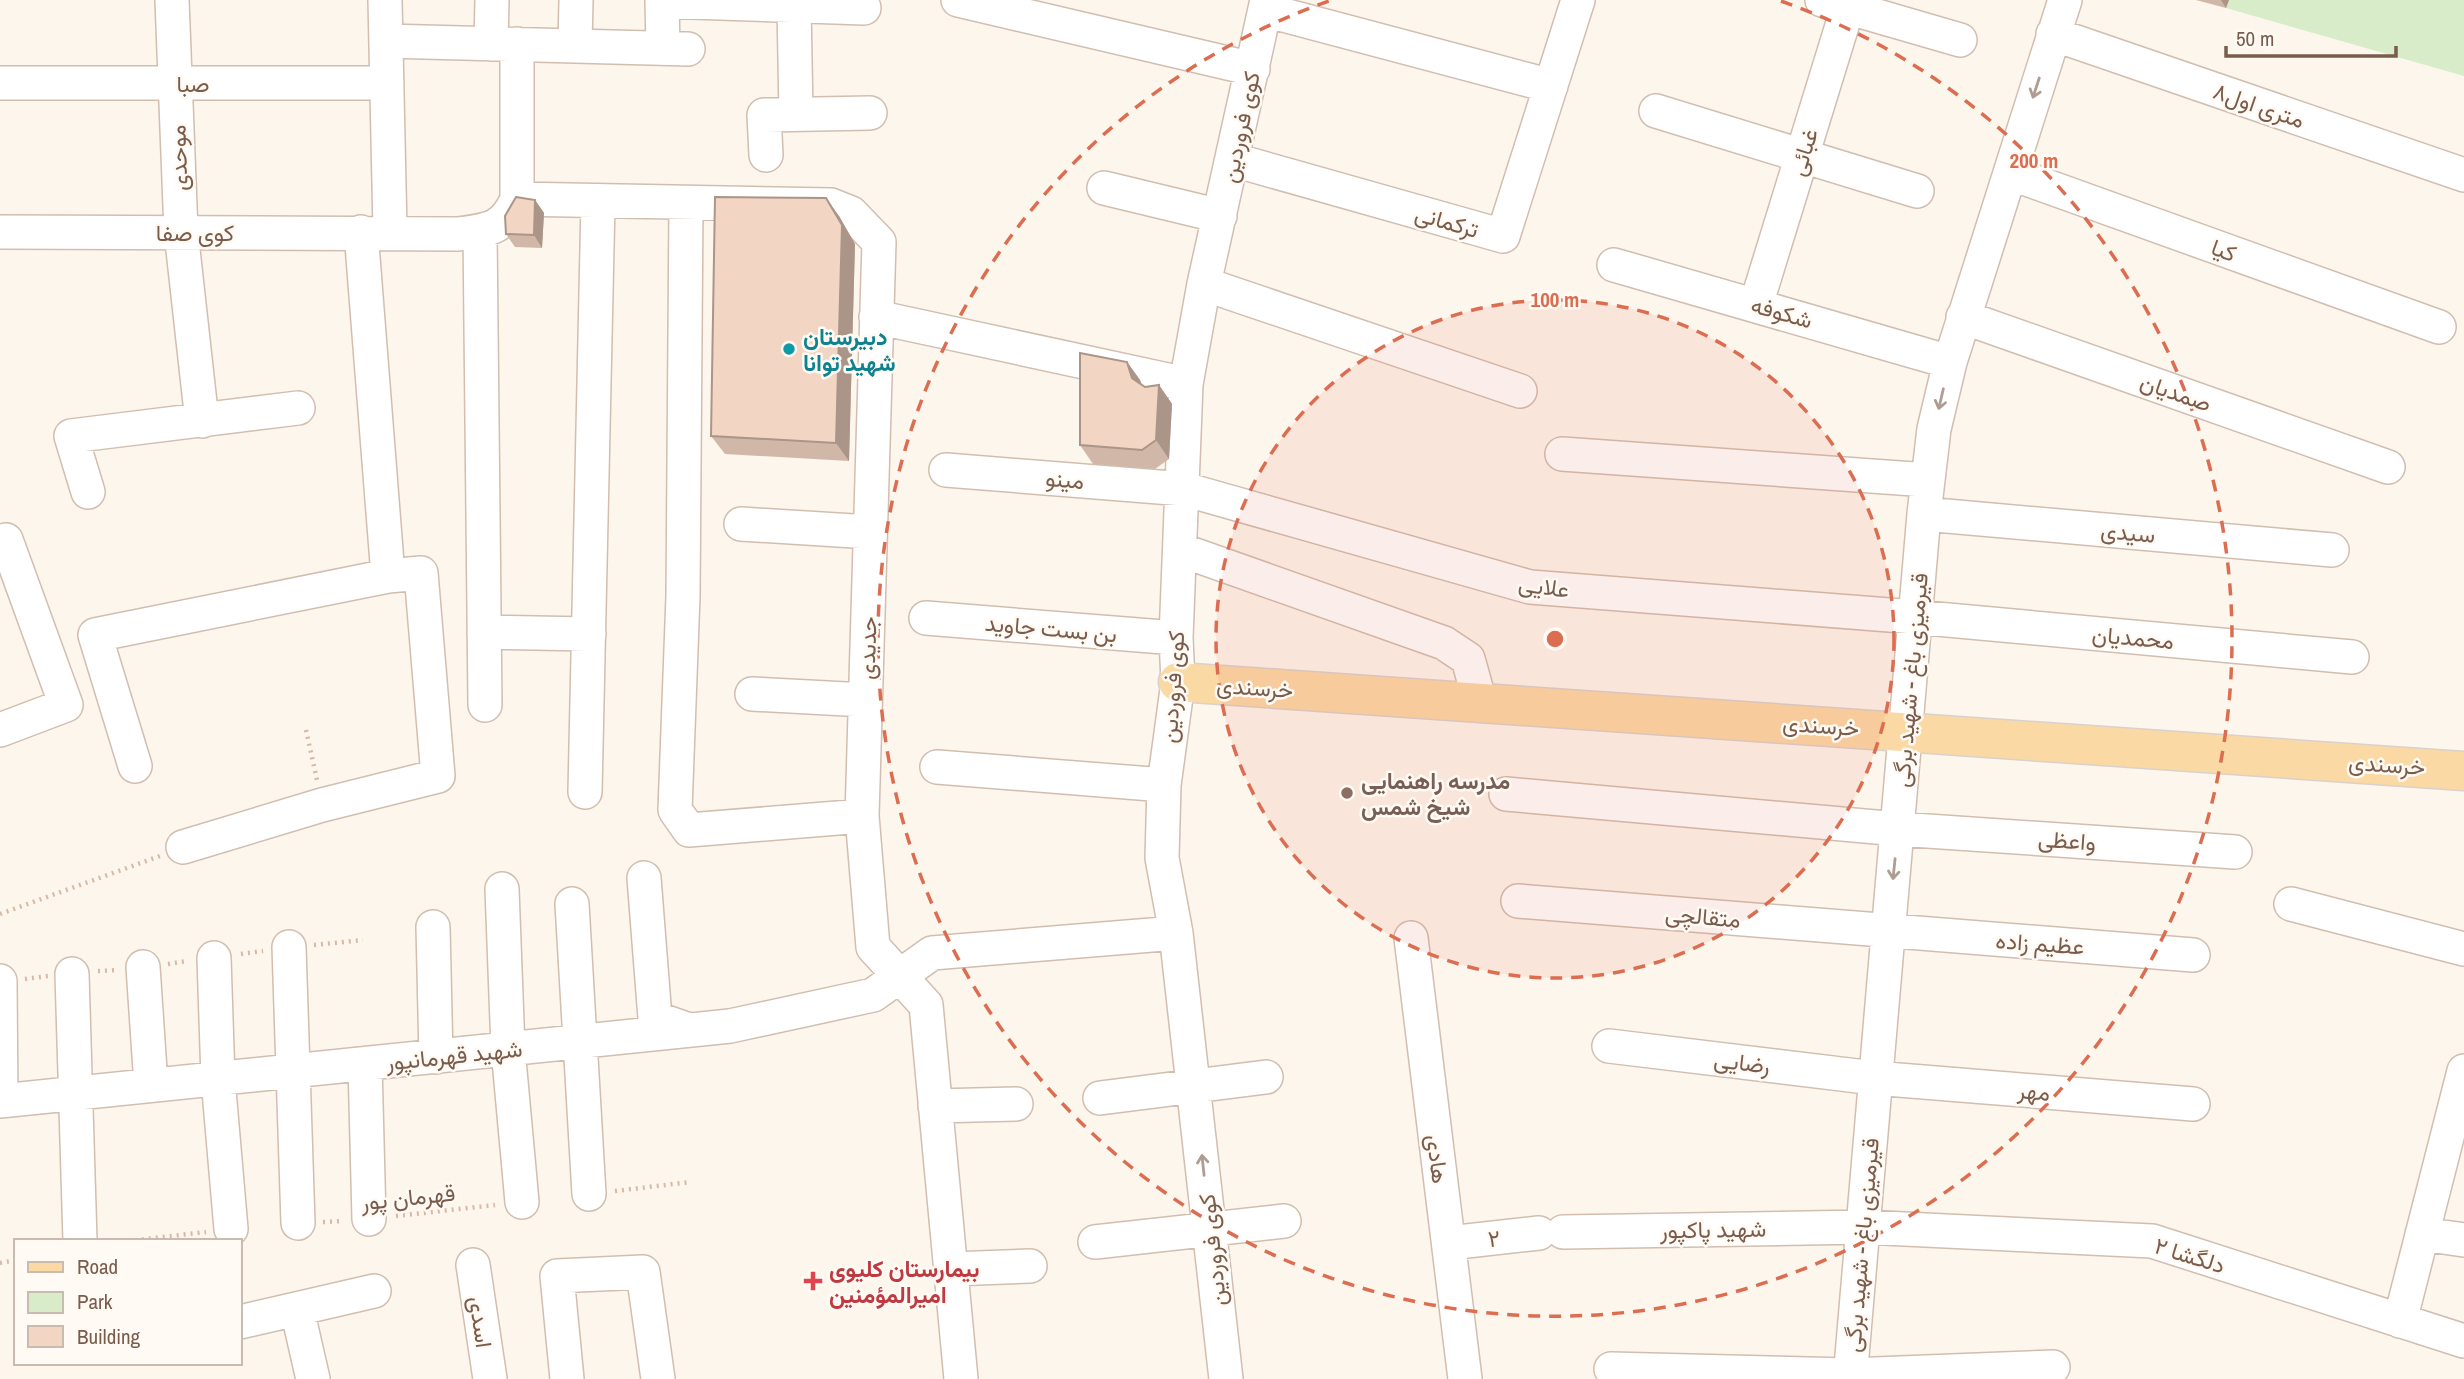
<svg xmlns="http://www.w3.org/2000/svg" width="2464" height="1379" viewBox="0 0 2464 1379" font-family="'Archivo Narrow',Vazirmatn,sans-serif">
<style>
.green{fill:#d8ecc9}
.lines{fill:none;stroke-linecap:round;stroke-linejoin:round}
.minor-casing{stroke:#d1beb0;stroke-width:36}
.major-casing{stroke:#dad1cd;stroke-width:41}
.path{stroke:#d9b8a5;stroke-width:4.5;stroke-dasharray:2 5;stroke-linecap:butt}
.minor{stroke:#fff;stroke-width:33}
.major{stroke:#fbd9a5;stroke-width:38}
.wall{fill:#d1b7a8}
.shaded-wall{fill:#aa9588}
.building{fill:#f3d5c3;stroke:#aa9588;stroke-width:2}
.oneway{stroke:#af9d94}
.ring{fill:none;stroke:#dc6d51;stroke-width:3.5;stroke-dasharray:12 9}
.culture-dot{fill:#0f9aa8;stroke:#fffaf3;stroke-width:2.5}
.education-dot{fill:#8d6e63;stroke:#fffaf3;stroke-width:2.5}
.health-dot{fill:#e0444e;stroke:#fffaf3;stroke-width:2.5}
.labels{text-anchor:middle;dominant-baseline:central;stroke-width:5;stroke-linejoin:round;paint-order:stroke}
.street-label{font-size:23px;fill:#7a5c4d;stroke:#fffaf3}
.culture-label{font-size:23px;font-weight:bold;fill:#0d838f;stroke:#fffaf3;text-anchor:start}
.education-label{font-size:23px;font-weight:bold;fill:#785e54;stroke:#fffaf3;text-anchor:start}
.health-label{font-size:23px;font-weight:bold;fill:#be3a42;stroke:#fffaf3;text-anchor:start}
.centre{fill:#dc6d51;stroke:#fffaf3;stroke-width:3.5}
.ring-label{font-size:21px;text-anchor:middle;font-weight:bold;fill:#dc6d51;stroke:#fffaf3;stroke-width:5;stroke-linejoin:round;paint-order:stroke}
</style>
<rect width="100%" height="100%" fill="#fdf6ec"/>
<path class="green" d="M 2229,0 L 2464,0 L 2464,76 L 2226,8 Z"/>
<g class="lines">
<defs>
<path id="minor" d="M 172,0 L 181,232 L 202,421
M 385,0 L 390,231
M 958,0 L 1253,69
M 1822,0 L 1960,40
M 794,6 L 796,114
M 1265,10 L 1551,86
M 2053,34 L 2464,175
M 386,41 L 688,49
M 491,44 L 492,0
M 575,46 L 576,0
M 663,48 L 662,1 L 864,8
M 0,83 L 387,83
M 1656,111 L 1917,191
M 766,155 L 764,115 L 870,113
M 1234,160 L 1503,236 L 1578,0
M 2010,173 L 2439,327
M 1104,188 L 1220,216
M 517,199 L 831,205 L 851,213 L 879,242 L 862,816 L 873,947 L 926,1005 L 961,1379
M 686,204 L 683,596 L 675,810 L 689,830 L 862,816
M 480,231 L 485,705
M 0,232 L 458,234 C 489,230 504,229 517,199 L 517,44
M 361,232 L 388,576
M 1614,265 L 1950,362
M 1204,284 L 1520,391
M 1756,305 L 1850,0
M 876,317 L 1186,384
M 1963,317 L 2388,467
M 1562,454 L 1928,480
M 946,470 L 1184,489 L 1530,587 L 1915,617 L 2352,657
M 88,492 L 71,436 L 298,408
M 1924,514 L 2332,550
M 741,524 L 870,532
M 0,542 L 6,540 L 66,705 L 0,730
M 1181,550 L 1444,643 L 1468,659 L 1480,702
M 926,618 L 1176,638
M 484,632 L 589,634
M 752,694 L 865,700
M 135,766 L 95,635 L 388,576 L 421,573 L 438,776 L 322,805 L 183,847
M 937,767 L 1164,785
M 585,792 L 598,202
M 1506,794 L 1898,829 L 2235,852
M 644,878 L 655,1018 L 689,1030
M 502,889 L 508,1049 L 522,1202
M 1518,901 L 2193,955
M 572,904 L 589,1194
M 2291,904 L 2464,949
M 433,927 L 436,1057
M 1411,938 L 1465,1379
M 289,947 L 298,1223
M 214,958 L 218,1079 L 231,1229
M 143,967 L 151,1085
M 72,974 L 80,1241
M 0,981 L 1,1101
M 1609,1046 L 1874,1078 L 2193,1104
M 365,1064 L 369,1219
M 1100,1098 L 1266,1077
M 0,1101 L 730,1026 L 873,995 L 932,953 L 1176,933
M 935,1106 L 1016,1104
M 1563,1232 L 1863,1227 L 2152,1241 L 2464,1341
M 2422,1234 L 2464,1240
M 1095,1242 L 1284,1221
M 1449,1243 L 1539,1233
M 473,1265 L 490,1379
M 951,1269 L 1030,1266
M 297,1309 L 313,1379
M 2400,1321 L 2464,1071
M 240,1322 L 374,1291
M 1611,1369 L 1850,1375 L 2053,1367
M 567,1379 L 557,1276 L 643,1272 L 658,1379
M 1226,1379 L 1176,933 L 1162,858 L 1164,785 L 1178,682 L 1176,638 L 1186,384 L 1204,284 L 1267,0
M 1850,1379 L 1924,514 L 1934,429 L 1950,362 L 2065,0"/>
<path id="major" d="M 1178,682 L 2464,771"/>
</defs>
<use href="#minor" class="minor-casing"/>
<use href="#major" class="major-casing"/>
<path class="path" d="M 306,730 L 317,780
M 0,914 L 160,856
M 314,945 L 363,940
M 241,954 L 263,951
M 168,964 L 187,961
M 98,971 L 118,970
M 25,979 L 48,976
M 615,1191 L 690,1182
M 396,1216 L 495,1205
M 323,1222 L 342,1221
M 128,1241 L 206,1232
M 0,1263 L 16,1260"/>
<use href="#minor" class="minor"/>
<use href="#major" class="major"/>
</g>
<path class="wall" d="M 2196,0 L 2229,0 L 2226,8 Z
M 535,200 L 544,213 L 542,248 L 515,247 L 506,234 Z
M 839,216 L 855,244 L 849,461 L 725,454 L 711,436 Z
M 1127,362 L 1140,380 L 1142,385 L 1145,387 L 1159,385 L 1172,404 L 1169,459 L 1155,469 L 1093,464 L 1080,445 Z"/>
<path class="shaded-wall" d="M 2221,0 L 2229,0 L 2226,8 Z
M 826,198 L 839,216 L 855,244 L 849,461 L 836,443 Z
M 535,200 L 544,213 L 542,248 L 534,235 Z
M 1127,362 L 1140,380 L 1145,397 L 1132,378 Z
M 1159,385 L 1172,404 L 1169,459 L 1156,440 Z"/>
<path class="building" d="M 516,197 L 535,200 L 534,235 L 506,234 L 505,216 Z
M 715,197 L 826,198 L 842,225 L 836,443 L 711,436 Z
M 1080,353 L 1127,362 L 1132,378 L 1145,387 L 1159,385 L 1156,440 L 1142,450 L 1080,445 Z"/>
<defs><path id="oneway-shaft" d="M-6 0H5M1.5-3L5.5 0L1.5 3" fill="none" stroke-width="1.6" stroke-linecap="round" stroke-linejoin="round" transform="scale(1.75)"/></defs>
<g class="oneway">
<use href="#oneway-shaft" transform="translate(2036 88) rotate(108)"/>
<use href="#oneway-shaft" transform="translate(1941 399) rotate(103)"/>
<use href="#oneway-shaft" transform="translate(1894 869) rotate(96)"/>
<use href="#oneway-shaft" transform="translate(1203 1165) rotate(-96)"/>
</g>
<circle cx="1555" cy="639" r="339" fill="#dc6d51" fill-opacity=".12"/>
<g class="ring">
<circle cx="1555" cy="639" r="339"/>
<path d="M1781 1A677 677 0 1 1 1329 1"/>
</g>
<circle class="culture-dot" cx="789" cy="349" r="7"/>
<circle class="education-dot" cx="1347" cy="793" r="7"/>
<path class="health-dot" d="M809.5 1270.5h7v7h7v7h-7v7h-7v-7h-7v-7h7z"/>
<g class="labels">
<g class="street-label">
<text x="193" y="83">صبا</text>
<text transform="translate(2259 105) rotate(19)">۸متری اول</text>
<text transform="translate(1240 127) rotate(-78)">کوی فروردین</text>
<text transform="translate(1803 152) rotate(-73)">غبائی</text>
<text transform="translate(178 158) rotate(-92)">موحدی</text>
<text transform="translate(1447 221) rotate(16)">ترکمانی</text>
<text x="195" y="232">کوی صفا</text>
<text transform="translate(2224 250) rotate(20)">کیا</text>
<text transform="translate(1782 312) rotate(16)">شکوفه</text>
<text transform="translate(2176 392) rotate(19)">صمدیان</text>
<text transform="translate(1065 479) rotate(5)">مینو</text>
<text transform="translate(2128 532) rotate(5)">سیدی</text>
<text transform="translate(1544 586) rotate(8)">علایی</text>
<text transform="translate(1051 628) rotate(5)">بن بست جاوید</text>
<text transform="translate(2133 637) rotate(5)">محمدیان</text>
<text transform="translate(867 648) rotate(-88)">جدیدی</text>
<text transform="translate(1910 680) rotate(-85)">قیرمیزی باغ - شهید برگی</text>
<text transform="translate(1172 687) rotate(-86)">کوی فروردین</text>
<text transform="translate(1255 687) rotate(4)">خرسندی</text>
<text transform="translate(1821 725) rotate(4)">خرسندی</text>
<text transform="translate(2387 764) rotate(4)">خرسندی</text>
<text transform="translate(2067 840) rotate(4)">واعظی</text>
<text transform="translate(1703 916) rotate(5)">متقالچی</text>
<text transform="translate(2040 943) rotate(4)">عظیم زاده</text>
<text transform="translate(454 1055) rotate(-6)">شهید قهرمانپور</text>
<text transform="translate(1742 1062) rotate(7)">رضایی</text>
<text transform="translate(2034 1091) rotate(5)">مهر</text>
<text transform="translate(1438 1159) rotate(83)">هادی</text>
<text transform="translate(408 1197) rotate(-6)">قهرمان پور</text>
<text transform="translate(1713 1229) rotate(-1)">شهید پاکپور</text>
<text transform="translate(1494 1238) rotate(-7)">۲</text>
<text transform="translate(1861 1245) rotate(-85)">قیرمیزی باغ - شهید برگی</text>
<text transform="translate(1212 1250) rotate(-96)">کوی فروردین</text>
<text transform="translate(2190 1255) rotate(17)">دلگشا ۲</text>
<text transform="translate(481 1322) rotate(82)">اسدی</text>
</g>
<g class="culture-label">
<text x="803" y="336">دبیرستان<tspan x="803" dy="26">شهید توانا</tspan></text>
</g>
<g class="education-label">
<text x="1361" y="780">مدرسه راهنمایی<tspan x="1361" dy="26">شیخ شمس</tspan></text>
</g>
<g class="health-label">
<text x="829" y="1268">بیمارستان کلیوی<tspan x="829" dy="26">امیرالمؤمنین</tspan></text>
</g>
</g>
<circle cx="1555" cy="639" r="10" class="centre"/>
<g class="ring-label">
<text x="2034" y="168">200 m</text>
<text x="1555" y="307">100 m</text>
</g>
<rect x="14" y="1239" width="228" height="126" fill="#fffaf3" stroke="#cabbb1" stroke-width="2"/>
<rect x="28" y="1262" width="35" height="10" fill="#fbd9a5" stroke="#cabbb1" stroke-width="2"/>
<text x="77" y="1274" font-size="21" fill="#7a5c4d">Road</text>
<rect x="28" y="1292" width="35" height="21" fill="#d8ecc9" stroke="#cabbb1" stroke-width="2"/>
<text x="77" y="1309" font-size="21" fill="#7a5c4d">Park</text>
<rect x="28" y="1326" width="35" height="21" fill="#f3d5c3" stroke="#cabbb1" stroke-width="2"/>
<text x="77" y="1344" font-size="21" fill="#7a5c4d">Building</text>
<path d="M2226 46v10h170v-10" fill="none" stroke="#7a5c4d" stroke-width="3.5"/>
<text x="2236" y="46" font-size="21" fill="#7a5c4d" stroke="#fffaf3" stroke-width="5" paint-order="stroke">50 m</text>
</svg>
